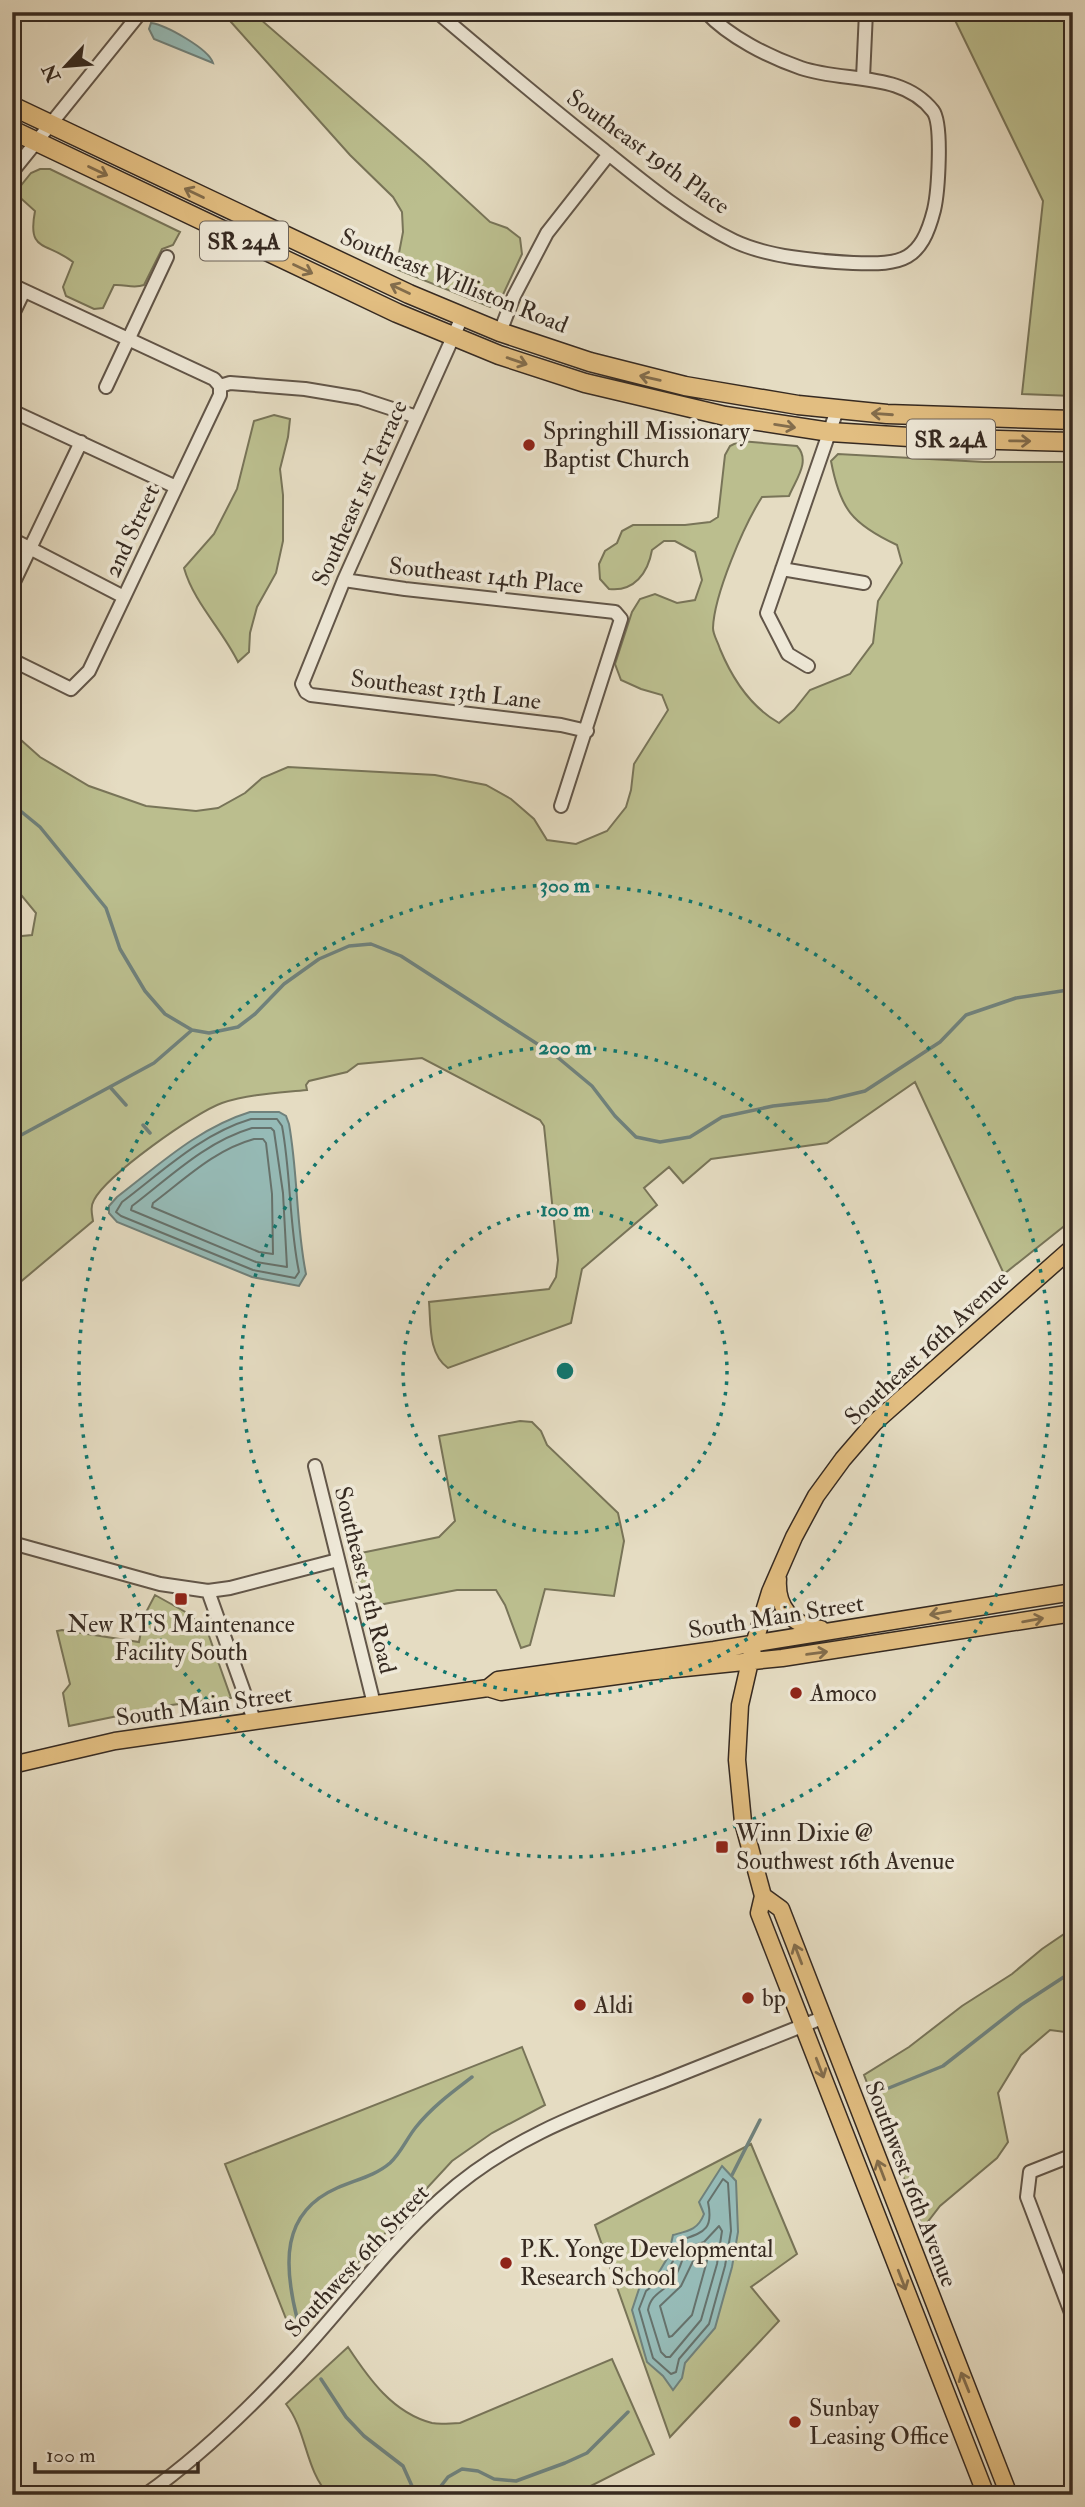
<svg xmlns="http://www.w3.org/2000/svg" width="1085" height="2507" viewBox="0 0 1085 2507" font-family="'IM FELL Double Pica',serif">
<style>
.green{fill:#bbbe8e;stroke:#787458;stroke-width:2}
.water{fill:#96bbb7;stroke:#70817b;stroke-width:2}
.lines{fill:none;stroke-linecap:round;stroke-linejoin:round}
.shore{stroke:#66726c;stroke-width:2}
.stream{stroke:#70817b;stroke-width:3.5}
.minor-casing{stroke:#625649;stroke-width:16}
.major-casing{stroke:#362a21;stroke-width:19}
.highway-casing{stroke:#362a21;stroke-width:21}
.minor{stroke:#eee8d7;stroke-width:12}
.major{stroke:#e2be81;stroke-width:16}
.highway{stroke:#e2be81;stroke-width:18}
.oneway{stroke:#836d4c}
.ring{fill:none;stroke:#0f766e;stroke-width:3.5;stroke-dasharray:3.5 7}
.poi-dot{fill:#8f2418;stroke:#eee8d7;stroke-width:2.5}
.labels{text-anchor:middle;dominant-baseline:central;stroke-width:7;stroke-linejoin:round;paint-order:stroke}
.shield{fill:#eee8d7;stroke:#6d6358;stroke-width:2}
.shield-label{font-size:23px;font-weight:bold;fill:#362a21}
.street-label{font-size:24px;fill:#362a21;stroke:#eee8d7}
.poi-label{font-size:24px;fill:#362a21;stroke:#eee8d7;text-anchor:start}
.centre{fill:#0f766e;stroke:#eee8d7;stroke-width:3.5}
.ring-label{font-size:21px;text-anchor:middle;font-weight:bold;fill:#0f766e;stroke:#eee8d7;stroke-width:7;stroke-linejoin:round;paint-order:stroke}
</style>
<rect width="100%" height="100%" fill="#e5dcc2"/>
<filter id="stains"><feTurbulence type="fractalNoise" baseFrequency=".00286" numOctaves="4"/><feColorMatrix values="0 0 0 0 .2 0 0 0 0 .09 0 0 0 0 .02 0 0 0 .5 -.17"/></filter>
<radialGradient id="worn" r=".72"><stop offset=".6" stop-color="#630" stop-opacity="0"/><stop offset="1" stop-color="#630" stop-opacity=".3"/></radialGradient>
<path class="green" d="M 222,12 L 252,12 L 425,162 L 490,222 L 507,228 L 520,238 L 522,254 L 500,301 L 490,307 L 396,269 L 403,232 L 402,212 L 393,197 L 350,155 Z
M 951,12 L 1073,12 L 1073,396 L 1022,394 L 1043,201 Z
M 40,169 L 50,169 L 180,232 L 173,245 L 162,249 L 144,285 C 133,289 125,284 114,285 L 103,308 L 94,309 L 66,296 L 63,287 L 73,262 C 46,241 27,253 35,211 L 15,193 L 31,173 Z
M 274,415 L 290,419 L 288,437 L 280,469 L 283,495 L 283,541 L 276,573 L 257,607 L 250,633 L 249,652 L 238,662 C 222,629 194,603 184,568 L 214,534 L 237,489 L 254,421 Z
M 740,441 L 797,446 C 811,461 796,479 789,496 L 762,497 C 744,525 714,595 713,628 C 713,635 718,642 720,649 C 732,678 751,707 779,723 L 794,710 L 810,690 L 850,674 L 873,643 L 878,601 L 902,563 L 897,545 C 852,524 840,509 831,461 L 838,454 L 984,462 L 1073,462 L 1073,1219 L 1004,1274 L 915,1082 L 827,1143 L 711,1159 L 683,1183 L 669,1167 L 644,1188 L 657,1205 L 582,1269 L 571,1323 L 448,1368 C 428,1354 431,1324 429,1302 L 549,1289 L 556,1277 L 558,1260 L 544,1126 L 540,1120 L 422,1058 L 358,1064 L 347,1072 L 309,1081 L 306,1085 L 307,1090 C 278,1093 250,1094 222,1103 C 194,1113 107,1175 94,1200 C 90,1207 92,1214 93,1221 L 12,1289 L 12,937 L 32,935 L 36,913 L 12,884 L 12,732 L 40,757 L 89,786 L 146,806 L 196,811 L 218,808 L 245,793 L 262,778 L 288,767 L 435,775 L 486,785 L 511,799 L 534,819 L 547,840 L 576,844 L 607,831 L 626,807 L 631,790 L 634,764 L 668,710 L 662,695 L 641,689 L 621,680 L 615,664 L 632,612 L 640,599 L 655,594 L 677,603 L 695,600 L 702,580 L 695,552 L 675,541 L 664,541 L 652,550 C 648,573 634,592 609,589 L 600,579 L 599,564 L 605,551 L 617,543 L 622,531 L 633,525 L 685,525 L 710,522 L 718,517 L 725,455 L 730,446 Z
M 520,1421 L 532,1422 L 541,1431 L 547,1445 L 618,1513 L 624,1541 L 614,1596 L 545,1589 L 530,1645 L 521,1648 L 505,1605 L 496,1590 L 457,1590 L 363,1608 L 351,1555 L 439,1537 L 455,1521 L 439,1436 Z
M 155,1595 L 189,1614 L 208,1633 L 231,1698 L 171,1705 L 69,1726 L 63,1693 L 70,1684 L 57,1631 L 62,1630 L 139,1642 L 144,1616 Z
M 1073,1928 L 1073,2033 L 1050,2030 L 1021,2055 L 998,2093 L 1008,2142 L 997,2158 L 940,2206 L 923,2228 L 864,2075 L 909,2047 L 962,2006 L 1012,1974 L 1042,1949 Z
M 522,2047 L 545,2105 L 492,2133 L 452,2161 L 292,2334 L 225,2164 Z
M 751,2144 L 797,2254 L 751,2287 L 779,2321 L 670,2437 L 595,2225 Z
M 348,2347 C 369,2379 393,2413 432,2423 C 441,2425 451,2423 460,2423 L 612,2359 L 654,2454 L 573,2495 L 329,2495 C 305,2470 307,2431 286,2404 Z"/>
<path class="water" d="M 151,23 C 166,25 209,49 213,63 L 154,39 L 149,29 Z
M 250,1112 L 279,1112 L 286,1116 L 289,1124 C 298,1174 296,1225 306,1274 L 299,1286 L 252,1277 L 117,1222 L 109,1213 L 109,1206 L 117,1197 C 159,1165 198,1128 250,1112 Z
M 722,2166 L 736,2181 L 738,2232 L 732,2267 L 715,2328 L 685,2363 L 682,2378 L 673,2390 L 663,2376 L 647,2362 L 632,2310 L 640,2286 L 659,2272 L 668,2257 L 673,2235 C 688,2231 698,2230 704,2214 L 699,2202 Z"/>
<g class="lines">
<path class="shore" d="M 251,1119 L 277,1119 L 282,1126 C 291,1174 289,1224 299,1272 L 295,1278 L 253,1270 L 121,1216 L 116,1212 L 122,1202 C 163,1171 201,1134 251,1119 Z
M 252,1128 L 271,1128 L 274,1131 L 283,1193 L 287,1267 L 256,1262 L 131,1210 L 132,1206 C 170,1177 205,1142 252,1128 Z
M 254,1139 L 263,1139 L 266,1143 L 272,1194 L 273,1254 L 259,1252 L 152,1207 L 153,1203 C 185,1179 214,1150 254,1139 Z
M 723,2179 L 728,2183 L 731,2231 L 725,2266 L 709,2324 L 679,2359 L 676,2372 L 671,2374 L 653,2358 L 639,2309 L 646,2291 L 664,2277 L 673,2261 L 679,2241 C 703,2232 714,2231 708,2202 Z
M 719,2226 L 722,2231 L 717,2264 L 701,2320 L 670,2357 L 666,2357 L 661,2352 L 648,2310 C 651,2293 664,2292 673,2280 C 680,2270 683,2259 686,2248 L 704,2242 Z
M 703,2254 L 707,2256 L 707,2261 L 692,2315 L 672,2336 L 669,2337 L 660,2306 L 681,2286 L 695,2257 Z"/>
<path class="stream" d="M 12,804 L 40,827 L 106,908 L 120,949 L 145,991 L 165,1014 L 192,1030 L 209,1033 L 238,1027 L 255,1014 L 284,984 L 319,959 L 349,946 L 371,944 L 401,956 L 556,1056 L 592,1086 L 615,1116 L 636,1137 L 660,1142 L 690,1137 L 722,1117 L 773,1106 L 828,1100 L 865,1091 L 940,1042 L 966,1015 L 1016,998 L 1068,990 L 1073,986
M 110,1087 L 126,1105
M 143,1125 L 150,1133
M 12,1140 L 154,1063 L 192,1030
M 879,2092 L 943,2066 L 1021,2005 L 1073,1971
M 732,2175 L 760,2120
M 297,2318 C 284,2266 280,2213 337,2188 C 355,2180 375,2176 390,2163 C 401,2153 407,2138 416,2127 C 432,2107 451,2093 472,2077
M 321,2379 L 346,2417 L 364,2436 L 403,2466 L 416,2495
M 434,2495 L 448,2477 L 462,2469 L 478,2471 L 494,2479 L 516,2481 L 565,2463 L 587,2453 L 628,2412"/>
<defs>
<path id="minor" d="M 437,12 C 491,58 545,103 600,147 C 642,181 685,217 734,241 C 768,257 816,261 853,263 C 903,265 921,261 934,210 C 938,193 943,124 933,111 C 902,71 845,83 801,68 C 769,57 729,37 706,12
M 863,78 L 866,12
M 12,172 L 141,12
M 12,285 L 214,379 L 220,386
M 12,316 L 24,291
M 462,317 L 344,580 L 302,684 L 306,692 L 311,695 L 561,725 L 587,731
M 500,332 L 514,296 L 547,233 L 609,154
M 220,386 L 230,383 L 305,389 L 359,398 L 417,417
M 106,387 L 167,257
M 12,411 L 176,487
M 12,539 L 124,597
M 782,569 L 864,583
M 344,580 L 405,589 L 615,612 L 621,619 L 561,806
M 12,586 L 81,442
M 12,660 L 71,689 L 89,671 L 220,395 L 220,386
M 808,666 L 788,654 L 767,613 L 837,410
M 315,1466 L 374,1704
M 12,1543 L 160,1584 L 208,1591 L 230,1588 L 338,1560
M 208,1591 L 254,1720
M 1073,2155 L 1030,2172 L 1027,2197 L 1073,2318
M 145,2495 C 202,2455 251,2407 298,2356 C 346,2304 388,2246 441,2199 C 507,2139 583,2112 664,2081 C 717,2060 770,2039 822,2018"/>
<path id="major" d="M 778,1579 C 776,1607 792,1626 821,1629
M 488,1688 L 498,1680 L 714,1650 L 1073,1592
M 12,1765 L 115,1741 L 488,1688 L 501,1692 L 646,1672 L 782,1658 L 1073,1613
M 763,1896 L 781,1909 L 1009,2495
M 986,2495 L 759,1913 L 763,1896 L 743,1822 L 737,1760 L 740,1705 L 754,1644 L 770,1592 L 794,1537 L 816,1496 L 843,1459 L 874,1423 L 1073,1247"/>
<path id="highway" d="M 12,106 L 409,294 L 500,332 L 590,362 L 685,386 L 798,405 L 887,414 L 1073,420
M 12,130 L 397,313 L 499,355 L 585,383 L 725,416 L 830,432 L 925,438 L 1073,442"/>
</defs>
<use href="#minor" class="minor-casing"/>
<use href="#major" class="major-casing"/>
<use href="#highway" class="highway-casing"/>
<use href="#minor" class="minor"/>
<use href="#major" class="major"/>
<use href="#highway" class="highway"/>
</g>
<defs><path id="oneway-shaft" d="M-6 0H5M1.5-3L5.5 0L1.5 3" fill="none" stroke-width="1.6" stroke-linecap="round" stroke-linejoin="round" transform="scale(1.75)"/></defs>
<g class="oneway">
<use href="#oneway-shaft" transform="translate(98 171) rotate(25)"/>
<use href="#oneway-shaft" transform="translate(194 193) rotate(-154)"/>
<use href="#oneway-shaft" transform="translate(303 269) rotate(25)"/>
<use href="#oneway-shaft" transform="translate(400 289) rotate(-155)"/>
<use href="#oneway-shaft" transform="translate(517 361) rotate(19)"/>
<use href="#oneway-shaft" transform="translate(650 378) rotate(-167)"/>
<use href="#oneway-shaft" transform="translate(882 414) rotate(-176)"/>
<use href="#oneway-shaft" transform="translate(785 426) rotate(9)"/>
<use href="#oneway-shaft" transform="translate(1020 441) rotate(1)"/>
<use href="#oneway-shaft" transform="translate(940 1613) rotate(170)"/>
<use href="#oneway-shaft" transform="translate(1033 1620) rotate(-10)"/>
<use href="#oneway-shaft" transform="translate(817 1653) rotate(-8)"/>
<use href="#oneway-shaft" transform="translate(798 1954) rotate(-111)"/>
<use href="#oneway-shaft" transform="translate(820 2068) rotate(69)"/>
<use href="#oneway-shaft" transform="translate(881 2170) rotate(-111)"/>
<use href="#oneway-shaft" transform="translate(902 2280) rotate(69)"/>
<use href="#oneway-shaft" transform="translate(965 2382) rotate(-112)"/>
</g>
<g class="ring">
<circle cx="565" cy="1371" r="162"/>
<circle cx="565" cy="1371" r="324"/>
<circle cx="565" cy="1371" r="486"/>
</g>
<g class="poi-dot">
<circle cx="529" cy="445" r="7"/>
<rect x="174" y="1592" width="14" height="14" rx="3.5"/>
<circle cx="796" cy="1693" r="7"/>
<rect x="715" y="1840" width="14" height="14" rx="3.5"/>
<circle cx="748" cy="1998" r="7"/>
<circle cx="580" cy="2005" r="7"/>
<circle cx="506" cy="2263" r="7"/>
<circle cx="795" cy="2422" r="7"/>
</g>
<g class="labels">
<g class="shield">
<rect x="200" y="221.5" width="88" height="39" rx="5"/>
<rect x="907" y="419.5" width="88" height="39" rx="5"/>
</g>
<g class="shield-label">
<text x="244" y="241">SR 24A</text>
<text x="951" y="439">SR 24A</text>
</g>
<g class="street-label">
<text transform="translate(648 152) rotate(36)">Southeast 19th Place</text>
<text transform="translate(454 281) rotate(22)">Southeast Williston Road</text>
<text transform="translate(360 493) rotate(-66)">Southeast 1st Terrace</text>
<text transform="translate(132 531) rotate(-65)">2nd Street</text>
<text transform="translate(486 576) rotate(6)">Southeast 14th Place</text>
<text transform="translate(446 690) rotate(7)">Southeast 13th Lane</text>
<text transform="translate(927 1348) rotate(-43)">Southeast 16th Avenue</text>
<text transform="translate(365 1580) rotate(76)">Southeast 13th Road</text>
<text transform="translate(776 1617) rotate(-9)">South Main Street</text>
<text transform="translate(204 1706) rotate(-8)">South Main Street</text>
<text transform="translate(911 2184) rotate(69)">Southwest 16th Avenue</text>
<text transform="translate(357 2261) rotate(-47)">Southwest 6th Street</text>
</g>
<g class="poi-label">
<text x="543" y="431">Springhill Missionary<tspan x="543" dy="28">Baptist Church</tspan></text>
<text x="181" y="1624" text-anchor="middle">New RTS Maintenance<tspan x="181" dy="28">Facility South</tspan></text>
<text x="810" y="1693">Amoco</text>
<text x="736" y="1833">Winn Dixie @<tspan x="736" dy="28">Southwest 16th Avenue</tspan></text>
<text x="762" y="1998">bp</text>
<text x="594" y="2005">Aldi</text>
<text x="520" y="2249">P.K. Yonge Developmental<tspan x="520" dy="28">Research School</tspan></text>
<text x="809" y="2408">Sunbay<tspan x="809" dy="28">Leasing Office</tspan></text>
</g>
</g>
<circle cx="565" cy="1371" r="10" class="centre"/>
<g class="ring-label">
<text x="565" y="892">300 m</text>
<text x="565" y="1054">200 m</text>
<text x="565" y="1216">100 m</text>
</g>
<rect width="1085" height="2507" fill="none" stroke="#e5dcc2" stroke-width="42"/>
<rect x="14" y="14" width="1057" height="2479" fill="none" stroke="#362a21" stroke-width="3.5"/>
<rect x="21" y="21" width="1043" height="2465" fill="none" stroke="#362a21" stroke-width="2"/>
<g transform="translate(66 66) rotate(244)" stroke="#eee8d7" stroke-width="5" paint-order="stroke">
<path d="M0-5L12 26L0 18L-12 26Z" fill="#362a21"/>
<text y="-10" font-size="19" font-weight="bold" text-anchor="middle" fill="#362a21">N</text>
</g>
<path d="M35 2462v10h163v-10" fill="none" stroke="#362a21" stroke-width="3.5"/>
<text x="46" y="2462" font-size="21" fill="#362a21" stroke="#eee8d7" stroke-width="5" paint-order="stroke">100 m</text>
<rect width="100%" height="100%" filter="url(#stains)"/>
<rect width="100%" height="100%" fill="url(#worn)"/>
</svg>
